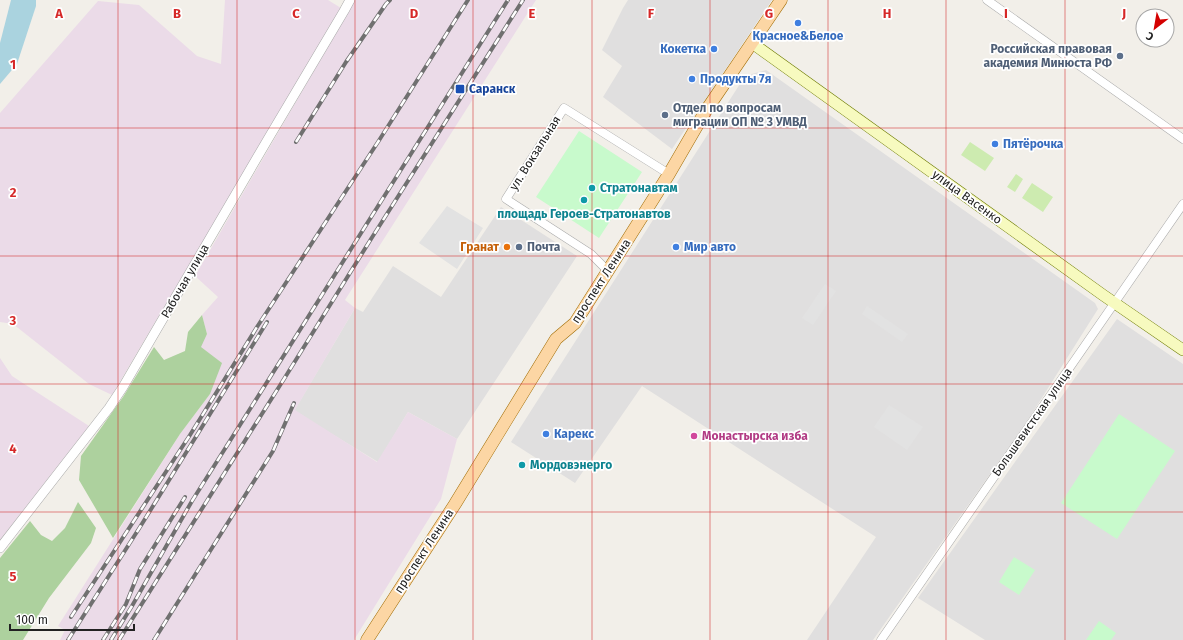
<svg xmlns="http://www.w3.org/2000/svg" width="1183" height="640" viewBox="0 0 1183 640" font-family="'Fira Sans',sans-serif">
<style>
.residential{fill:#e0dfdf}
.industrial{fill:#ebdbe8}
.grass{fill:#cdebb0}
.forest{fill:#add19e}
.park{fill:#c8facc}
.parking{fill:#e2e2e2}
.water{fill:#aad3df}
.lines{fill:none;stroke-linecap:round;stroke-linejoin:round}
.minor-casing{stroke:#a9a9a9;stroke-width:9}
.tertiary-casing{stroke:#a9a9a9;stroke-width:10}
.secondary-casing{stroke:#707d05;stroke-width:12}
.primary-casing{stroke:#a06b00;stroke-width:13}
.minor{stroke:#fff;stroke-width:8}
.tertiary{stroke:#fff;stroke-width:9}
.secondary{stroke:#f7fabf;stroke-width:11}
.primary{stroke:#fcd6a4;stroke-width:12}
.rail-casing{stroke:#707070;stroke-width:4}
.rail{stroke:#fff;stroke-width:2.5;stroke-dasharray:8;stroke-linecap:butt}
.grid{fill:none;stroke:#d62828;stroke-width:1;stroke-opacity:0.55}
.shop-dot{fill:#3f7fe0;stroke:#fff;stroke-width:1.5}
.service-dot{fill:#5c6f8a;stroke:#fff;stroke-width:1.5}
.transit-dot{fill:#1a4fb4;stroke:#fff;stroke-width:1.5}
.culture-dot{fill:#0f9aa8;stroke:#fff;stroke-width:1.5}
.food-dot{fill:#e8710a;stroke:#fff;stroke-width:1.5}
.hotel-dot{fill:#d1479c;stroke:#fff;stroke-width:1.5}
.labels{text-anchor:middle;dominant-baseline:central;stroke-width:3.5;stroke-linejoin:round;paint-order:stroke}
.shop-label{font-size:12px;font-weight:bold;fill:#366cbe;stroke:#fff;text-anchor:start}
.service-label{font-size:12px;font-weight:bold;fill:#4e5e75;stroke:#fff;text-anchor:start}
.transit-label{font-size:12px;font-weight:bold;fill:#164399;stroke:#fff;text-anchor:start}
.street-label{font-size:12px;fill:#222;stroke:#fff}
.culture-label{font-size:12px;font-weight:bold;fill:#0d838f;stroke:#fff;text-anchor:start}
.food-label{font-size:12px;font-weight:bold;fill:#c56008;stroke:#fff;text-anchor:end}
.hotel-label{font-size:12px;font-weight:bold;fill:#b23c85;stroke:#fff;text-anchor:start}
.grid-label{font-size:13px;text-anchor:middle;font-weight:bold;fill:#d62828;stroke:#fff;stroke-width:3.5;stroke-linejoin:round;paint-order:stroke}
</style>
<rect width="100%" height="100%" fill="#f2efe9"/>
<path class="residential" d="M 628,0 L 772,0 L 672,149 L 603,97 L 622,66 L 602,50 L 623,8 Z
M 766,70 L 1095,303 L 1098,309 L 1026,423 L 873,640 L 807,640 L 876,537 L 642,386 L 575,483 L 511,442 L 745,76 Z
M 501,207 L 577,256 L 457,439 L 408,412 L 378,462 L 294,411 L 355,308 L 363,312 L 393,266 L 441,297 Z
M 1117,319 L 1183,364 L 1183,640 L 985,640 L 918,598 Z"/>
<path class="industrial" d="M 225,0 L 328,0 L 341,8 L 112,395 L 89,384 L 13,324 L 0,322 L 0,113 L 98,1 L 139,5 L 197,56 L 221,64 Z
M 355,0 L 536,0 L 345,300 L 355,308 L 295,410 L 377,462 L 408,412 L 457,439 L 441,499 L 354,640 L 60,640 L 65,630 L 58,626 L 180,434 L 210,394 L 200,347 L 207,334 L 202,315 L 218,297 L 195,276 Z
M 0,358 L 12,376 L 89,426 L 0,540 Z"/>
<path class="grass" d="M 970,142 L 994,158 L 985,171 L 961,155 Z
M 1016,174 L 1023,179 L 1015,192 L 1007,187 Z
M 1032,183 L 1053,197 L 1043,212 L 1022,198 Z"/>
<path class="forest" d="M 202,315 L 207,334 L 201,347 L 222,363 L 210,394 L 180,434 L 113,538 L 79,480 L 81,456 L 123,397 L 154,347 L 164,360 L 185,351 L 188,332 Z
M 78,502 L 96,528 L 91,543 L 49,598 L 23,640 L 0,640 L 0,558 L 30,521 L 41,535 L 52,541 L 65,528 Z"/>
<path class="park" d="M 579,131 L 642,172 L 599,238 L 536,197 Z
M 1119,414 L 1175,451 L 1117,539 L 1061,503 Z
M 1014,557 L 1035,570 L 1019,595 L 999,582 Z
M 1099,621 L 1116,633 L 1111,640 L 1086,640 Z"/>
<path class="parking" d="M 447,206 L 483,228 L 457,269 L 419,243 Z
M 825,284 L 836,291 L 813,325 L 802,318 Z
M 867,306 L 908,334 L 902,342 L 862,314 Z
M 889,405 L 923,427 L 907,450 L 874,427 Z"/>
<path class="water" d="M 11,0 L 36,0 L 36,6 L 17,64 L 0,84 L 0,43 Z"/>
<g class="lines">
<defs>
<path id="minor" d="M 987,0 L 1183,139
M 608,271 L 591,254 L 506,199 L 564,108 L 669,174
M 881,640 L 1183,204"/>
<path id="tertiary" d="M 0,548 L 109,408 L 123,387 L 268,139 L 344,11 L 350,0"/>
<path id="secondary" d="M 752,43 L 1103,295 L 1183,350"/>
<path id="primary" d="M 367,640 L 455,504 L 556,339 L 575,323 L 669,174 L 705,112 L 781,0"/>
</defs>
<use href="#minor" class="minor-casing"/>
<use href="#tertiary" class="tertiary-casing"/>
<use href="#secondary" class="secondary-casing"/>
<use href="#primary" class="primary-casing"/>
<use href="#minor" class="minor"/>
<use href="#tertiary" class="tertiary"/>
<use href="#secondary" class="secondary"/>
<use href="#primary" class="primary"/>
<defs>
<path id="rail" d="M 296,142 L 346,62 L 386,4 L 390,0
M 71,617 L 190,435 L 257,327 L 378,142 L 468,0
M 68,640 L 140,527 L 267,322
M 103,640 L 126,604 L 140,569 L 185,497
M 111,640 L 132,606 L 192,501 L 508,0
M 119,640 L 284,379 L 371,239 L 523,0
M 154,640 L 273,451 L 294,403"/>
</defs>
<use href="#rail" class="rail-casing"/>
<use href="#rail" class="rail"/>
</g>
<path class="grid" d="M 118,0 L 118,640M 237,0 L 237,640M 355,0 L 355,640M 473,0 L 473,640M 592,0 L 592,640M 710,0 L 710,640M 828,0 L 828,640M 946,0 L 946,640M 1065,0 L 1065,640M 0,128 L 1183,128M 0,256 L 1183,256M 0,384 L 1183,384M 0,512 L 1183,512"/>
<g class="shop-dot">
<circle cx="798" cy="23" r="4"/>
<circle cx="714" cy="49" r="4"/>
<circle cx="692" cy="79" r="4"/>
<circle cx="995" cy="144" r="4"/>
<circle cx="676" cy="247" r="4"/>
<circle cx="546" cy="434" r="4"/>
</g>
<g class="service-dot">
<circle cx="1120" cy="56" r="4"/>
<circle cx="665" cy="115" r="4"/>
<circle cx="519" cy="247" r="4"/>
</g>
<rect class="transit-dot" x="455" y="84" width="10" height="10" rx="2"/>
<g class="culture-dot">
<circle cx="592" cy="188" r="4"/>
<circle cx="584" cy="200" r="4"/>
<circle cx="522" cy="465" r="4"/>
</g>
<circle class="food-dot" cx="507" cy="247" r="4"/>
<circle class="hotel-dot" cx="694" cy="436" r="4"/>
<g class="labels">
<g class="shop-label">
<text x="798" y="36" text-anchor="middle">Красное&amp;Белое</text>
<text x="706" y="49" text-anchor="end">Кокетка</text>
<text x="700" y="79">Продукты 7я</text>
<text x="1003" y="144">Пятёрочка</text>
<text x="684" y="247">Мир авто</text>
<text x="554" y="434">Карекс</text>
</g>
<g class="service-label">
<text x="1112" y="49" text-anchor="end">Российская правовая<tspan x="1112" dy="14">академия Минюста РФ</tspan></text>
<text x="673" y="108">Отдел по вопросам<tspan x="673" dy="14">миграции ОП № 3 УМВД</tspan></text>
<text x="527" y="247">Почта</text>
</g>
<g class="transit-label">
<text x="469" y="89">Саранск</text>
</g>
<g class="street-label">
<text transform="translate(535 153) rotate(-58)">ул. Вокзальная</text>
<text transform="translate(967 197) rotate(36)">улица Васенко</text>
<text transform="translate(185 281) rotate(-60)">Рабочая улица</text>
<text transform="translate(601 281) rotate(-57)">проспект Ленина</text>
<text transform="translate(1032 422) rotate(-55)">Большевистская улица</text>
<text transform="translate(424 551) rotate(-57)">проспект Ленина</text>
</g>
<g class="culture-label">
<text x="600" y="188">Стратонавтам</text>
<text x="584" y="214" text-anchor="middle">площадь Героев-Стратонавтов</text>
<text x="530" y="465">Мордовэнерго</text>
</g>
<g class="food-label">
<text x="499" y="247">Гранат</text>
</g>
<g class="hotel-label">
<text x="702" y="436">Монастырска изба</text>
</g>
</g>
<g class="grid-label">
<text x="59" y="18">A</text>
<text x="177" y="18">B</text>
<text x="296" y="18">C</text>
<text x="414" y="18">D</text>
<text x="532" y="18">E</text>
<text x="651" y="18">F</text>
<text x="769" y="18">G</text>
<text x="887" y="18">H</text>
<text x="1006" y="18">I</text>
<text x="1124" y="18">J</text>
<text x="13" y="69">1</text>
<text x="13" y="197">2</text>
<text x="13" y="325">3</text>
<text x="13" y="453">4</text>
<text x="13" y="581">5</text>
</g>
<g transform="translate(1155 28) rotate(211)"><circle r="19" fill="#ffffff" stroke="#a7a7a7"/>
<path d="M0-3L7 15L0 10L-7 15Z" fill="#d40000"/>
<text y="-6" font-size="11" font-weight="bold" text-anchor="middle" fill="#222222">С</text>
</g>
<path d="M10 624v6h124v-6" fill="none" stroke="#222222" stroke-width="2"/>
<text x="16" y="624" font-size="12" fill="#222222" stroke="#ffffff" stroke-width="3" paint-order="stroke">100 m</text>
</svg>
